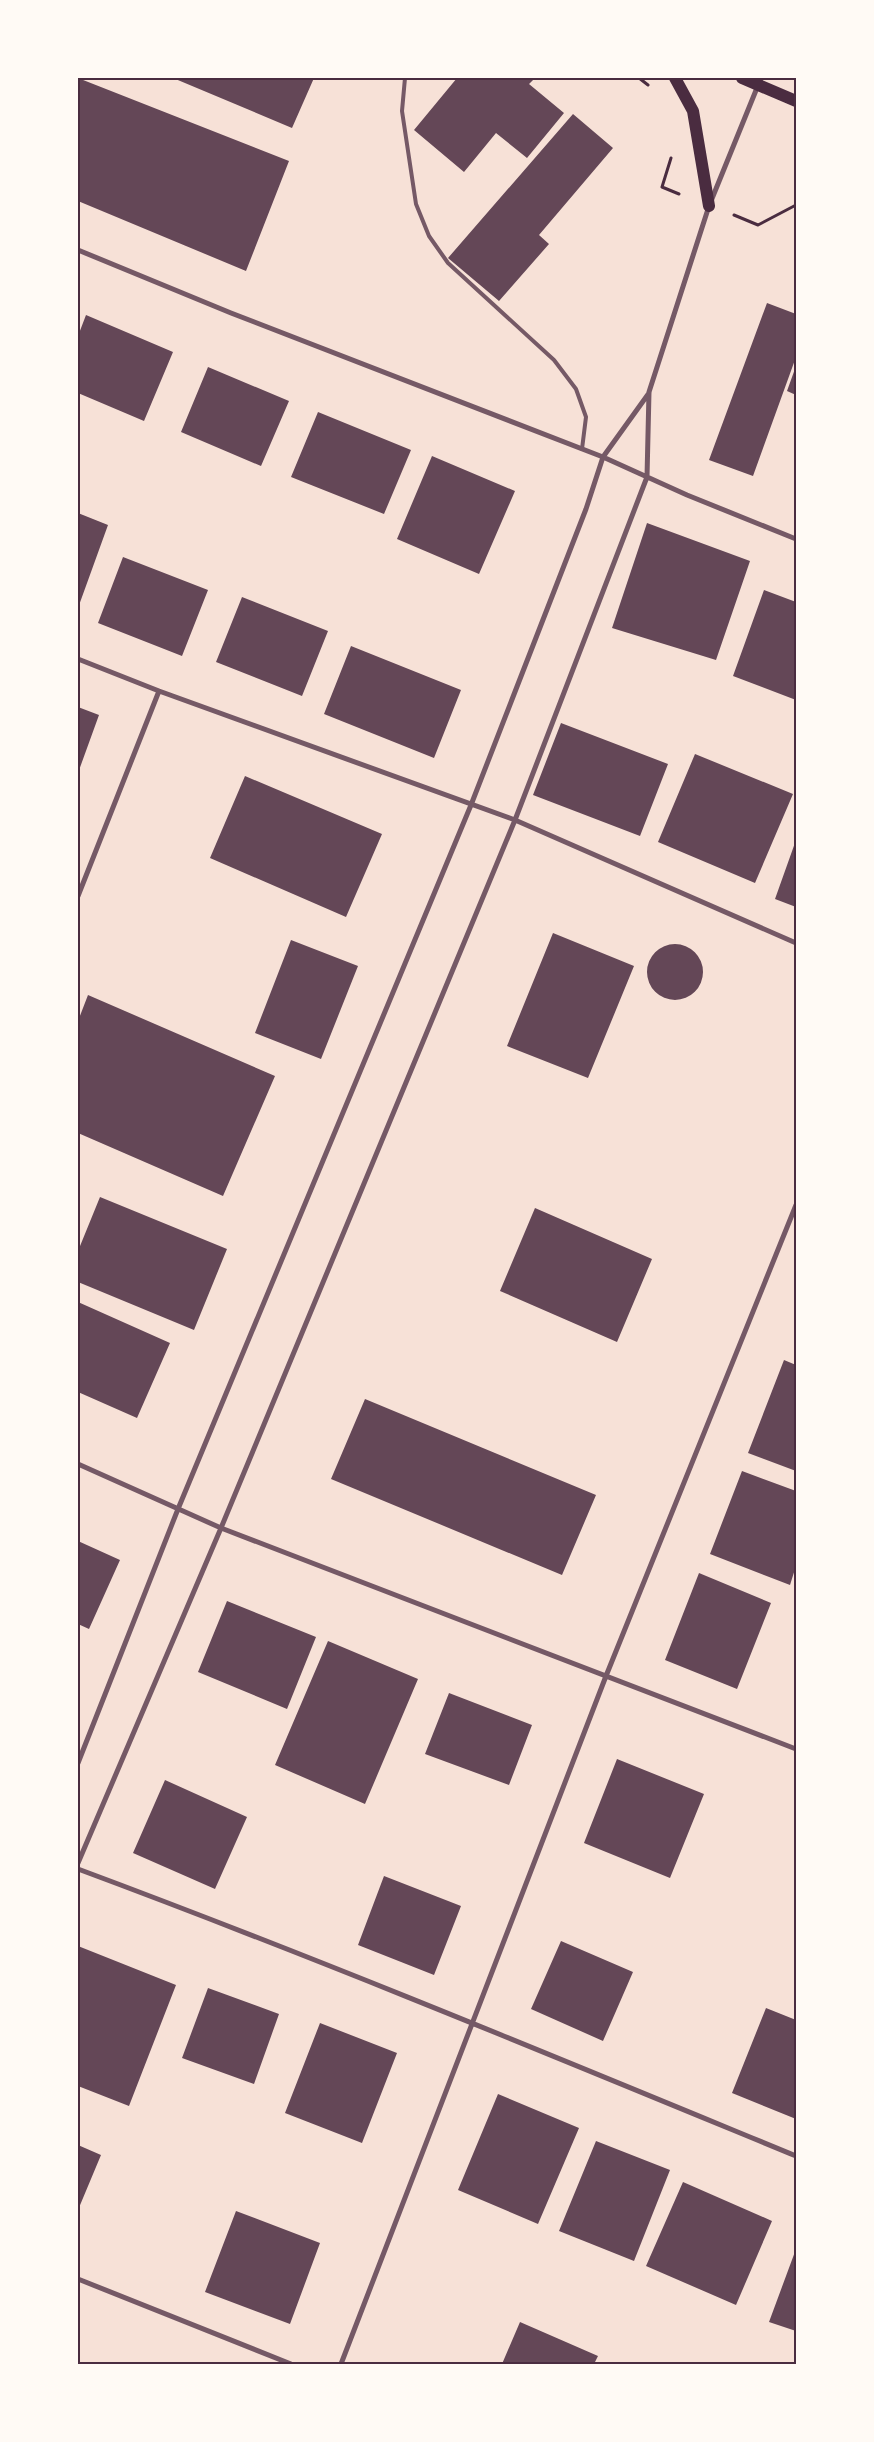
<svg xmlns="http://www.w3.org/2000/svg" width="874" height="2442" viewBox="0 0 874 2442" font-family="Mulish,sans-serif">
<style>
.building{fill:#644757}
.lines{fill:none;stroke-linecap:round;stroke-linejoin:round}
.path{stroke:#4a2c40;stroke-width:3}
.service{stroke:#755966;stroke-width:4}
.minor{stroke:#755966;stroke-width:5}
.primary{stroke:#4a2c40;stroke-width:12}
.neatline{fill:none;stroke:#4a2c40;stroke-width:2}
</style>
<rect width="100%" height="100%" fill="#f7e1d7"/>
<path class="building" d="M 78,78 L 289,161 L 246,271 L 78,201 Z
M 173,78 L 314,78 L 292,128 Z
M 457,78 L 535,78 L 529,84 L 564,113 L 527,158 L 496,133 L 464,172 L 414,130 Z
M 573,114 L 613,148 L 539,235 L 549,244 L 499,301 L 448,258 Z
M 767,303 L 796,314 L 796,357 L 753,476 L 709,460 Z
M 86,315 L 173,352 L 144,421 L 78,393 L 78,336 Z
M 796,366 L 796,395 L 787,391 Z
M 208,367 L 289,401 L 261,466 L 181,432 Z
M 318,412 L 411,450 L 384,514 L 291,477 Z
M 432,456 L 515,491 L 479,574 L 397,539 Z
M 78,513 L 108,525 L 78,608 Z
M 647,523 L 750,561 L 716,660 L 612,628 Z
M 123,557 L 208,590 L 182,656 L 98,623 Z
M 764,590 L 796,602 L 796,700 L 733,676 Z
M 242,597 L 328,631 L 302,696 L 216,662 Z
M 351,646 L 461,690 L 434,758 L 324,714 Z
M 78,707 L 99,715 L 78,773 Z
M 561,723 L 668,764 L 640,836 L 533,795 Z
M 695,754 L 793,794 L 755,883 L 658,842 Z
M 245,776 L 382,834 L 346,917 L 210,858 Z
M 796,840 L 796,907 L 775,899 Z
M 553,933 L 634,966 L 588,1078 L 507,1046 Z
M 291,940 L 358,966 L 321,1059 L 255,1033 Z
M647 972a28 28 0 1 1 56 0a28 28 0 1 1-56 0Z
M 88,995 L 275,1076 L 223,1196 L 78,1133 L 78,1021 Z
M 100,1197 L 227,1249 L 194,1330 L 78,1282 L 78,1251 Z
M 535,1208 L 652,1259 L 617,1342 L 500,1291 Z
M 78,1302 L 170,1343 L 137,1418 L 78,1392 Z
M 784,1360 L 796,1365 L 796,1471 L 748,1453 Z
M 365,1399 L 596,1495 L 562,1575 L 331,1479 Z
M 742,1471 L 796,1491 L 796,1566 L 790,1585 L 710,1554 Z
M 78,1541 L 120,1560 L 89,1629 L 78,1624 Z
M 699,1573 L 771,1603 L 737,1689 L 665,1660 Z
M 227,1601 L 316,1637 L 287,1709 L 198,1672 Z
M 328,1641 L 418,1679 L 365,1804 L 275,1765 Z
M 449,1693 L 532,1725 L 509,1785 L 425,1754 Z
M 617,1759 L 704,1794 L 670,1878 L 584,1843 Z
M 165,1780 L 247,1817 L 215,1889 L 133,1853 Z
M 384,1876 L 461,1906 L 434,1975 L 358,1945 Z
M 561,1941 L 633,1972 L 603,2041 L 531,2009 Z
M 78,1946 L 176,1985 L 129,2106 L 78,2086 Z
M 208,1988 L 279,2014 L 254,2084 L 182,2058 Z
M 766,2008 L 796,2020 L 796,2119 L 732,2093 Z
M 320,2023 L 397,2053 L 362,2143 L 285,2113 Z
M 498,2094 L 579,2128 L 538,2224 L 458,2190 Z
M 596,2141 L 670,2170 L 634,2261 L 559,2231 Z
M 78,2145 L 101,2155 L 78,2210 Z
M 683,2182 L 772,2221 L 736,2305 L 646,2266 Z
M 236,2211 L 320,2243 L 290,2324 L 205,2292 Z
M 796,2249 L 796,2331 L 769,2322 Z
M 520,2322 L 598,2356 L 594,2364 L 502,2364 Z"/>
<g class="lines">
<path class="path" d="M 639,78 L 648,85
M 671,158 L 662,187 L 679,194
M 734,215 L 758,225 L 796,205"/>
<path class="service" d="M 405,78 L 402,111 L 416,204 L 429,236 L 448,263 L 554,360 L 576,389 L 586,417 L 582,449"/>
<path class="minor" d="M 78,250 L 231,313 L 603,457 L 687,495 L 796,539
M 78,659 L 159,691 L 515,820 L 796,943
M 78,896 L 159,691
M 78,1464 L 221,1528 L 796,1749
M 78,1763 L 178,1509 L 471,805 L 586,509 L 603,457 L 649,393
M 78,1863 L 221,1528 L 515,820 L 647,477 L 649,392 L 709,206 L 761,78
M 78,1869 C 320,1959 558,2058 796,2156
M 78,2279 L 291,2364
M 341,2364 L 606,1676 L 796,1205"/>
<path class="primary" d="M 675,78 L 693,111 L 709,206
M 742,78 L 796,101"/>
</g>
<rect width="874" height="2442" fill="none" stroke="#fffaf5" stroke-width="158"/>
<rect x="79" y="79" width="716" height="2284" class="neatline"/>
</svg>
